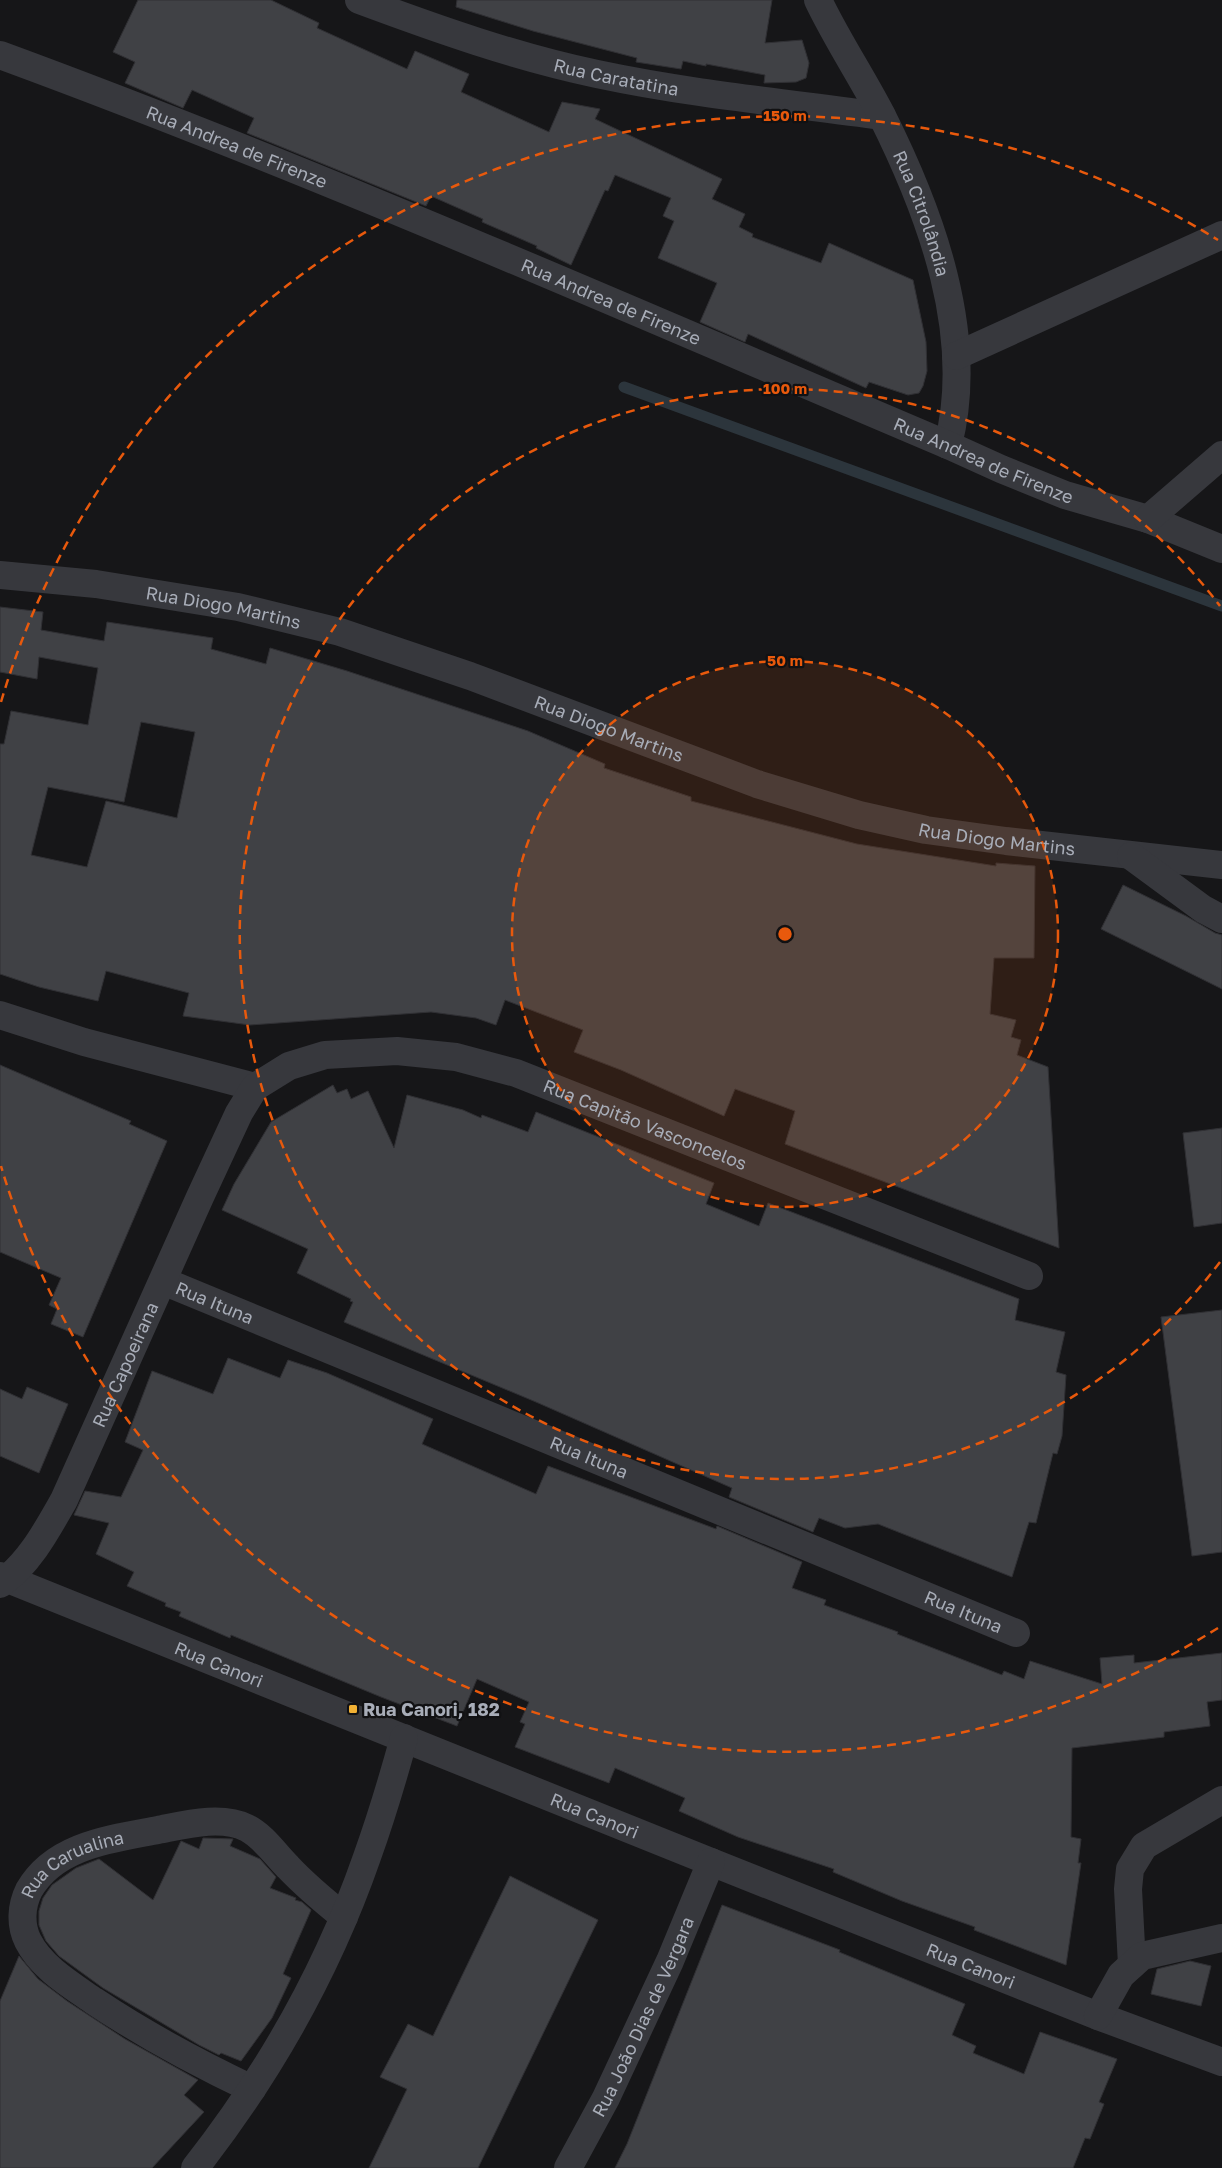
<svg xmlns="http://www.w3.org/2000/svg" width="1222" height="2168" viewBox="0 0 1222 2168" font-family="'Golos Text',sans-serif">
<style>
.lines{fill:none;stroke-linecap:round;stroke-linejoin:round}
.stream{stroke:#2c353c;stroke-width:11}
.building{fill:#404145;stroke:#303034;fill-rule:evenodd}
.minor{stroke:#37383d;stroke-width:28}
.ring{fill:none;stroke:#e8590c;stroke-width:2.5;stroke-dasharray:9 6}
.poi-dot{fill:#f2b134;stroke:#111113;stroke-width:2}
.labels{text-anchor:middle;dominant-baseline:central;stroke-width:4.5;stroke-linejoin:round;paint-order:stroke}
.street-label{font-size:18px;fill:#a8adb8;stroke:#111113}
.poi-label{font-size:18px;font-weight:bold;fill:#a8adb8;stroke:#111113;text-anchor:start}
.centre{fill:#e8590c;stroke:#111113;stroke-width:2.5}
.ring-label{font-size:15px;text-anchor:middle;font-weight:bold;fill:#e8590c;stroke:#111113;stroke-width:4.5;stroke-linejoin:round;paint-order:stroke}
</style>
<rect width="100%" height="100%" fill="#161618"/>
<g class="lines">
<path class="stream" d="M 624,387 L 1222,606"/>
</g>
<path class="building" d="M 138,0 L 271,0 L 319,23 L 317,28 L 407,69 L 415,51 L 469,74 L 461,92 L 549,132 L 562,102 L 600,109 L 595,119 L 722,179 L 712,199 L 745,214 L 739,227 L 753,234 L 752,237 L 821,263 L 829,243 L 913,280 L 926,342 L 927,371 L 923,386 L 919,393 L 908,395 L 869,382 L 866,388 L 748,334 L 745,342 L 700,322 L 717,283 L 658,258 L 674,221 L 663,216 L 671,198 L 615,175 L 608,191 L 605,190 L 571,265 L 536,248 L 537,246 L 482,222 L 483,219 L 431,196 L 426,206 L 247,133 L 254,118 L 192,90 L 183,108 L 125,83 L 135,62 L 113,52 Z
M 457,0 L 772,0 L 765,43 L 802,40 L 809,63 L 806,78 L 796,82 L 764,83 L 765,75 L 706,64 L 706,66 L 683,61 L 681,69 L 636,62 L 637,58 L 533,31 L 456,7 Z
M 0,607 L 43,612 L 41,630 L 104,641 L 107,622 L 213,638 L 211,649 L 266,664 L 270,648 L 347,671 L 528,731 L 605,764 L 604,768 L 691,797 L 691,801 L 857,844 L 996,866 L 996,863 L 1035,866 L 1034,958 L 994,958 L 990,1014 L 1016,1020 L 1011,1037 L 1021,1040 L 1017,1055 L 1048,1067 L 1059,1248 L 785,1144 L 795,1111 L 735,1089 L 724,1116 L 621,1070 L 574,1052 L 583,1030 L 505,1000 L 496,1025 L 476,1018 L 431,1012 L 250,1025 L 183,1016 L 189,993 L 106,971 L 98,1001 L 39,987 L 0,974 L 0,744 L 4,744 L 11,711 L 88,725 L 98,668 L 39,657 L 37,679 L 0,672 ZM 141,722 L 195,732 L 177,818 L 106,801 L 87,867 L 31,855 L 48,787 L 124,802 Z
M 1123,885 L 1186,916 L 1215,933 L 1222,935 L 1222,989 L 1101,929 Z
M 0,1065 L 131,1121 L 129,1124 L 167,1141 L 83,1337 L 51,1324 L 57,1309 L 49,1305 L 61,1278 L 0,1252 Z
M 333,1085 L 337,1093 L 347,1089 L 351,1099 L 368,1091 L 394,1148 L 407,1095 L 463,1110 L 481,1118 L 482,1115 L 528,1132 L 536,1112 L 714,1183 L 706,1204 L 759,1226 L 768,1203 L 1019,1299 L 1015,1320 L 1065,1332 L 1056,1372 L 1066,1375 L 1062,1436 L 1057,1454 L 1053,1453 L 1036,1523 L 1029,1522 L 1012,1577 L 878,1524 L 845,1528 L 819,1518 L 813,1532 L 729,1497 L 732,1488 L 536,1402 L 344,1322 L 353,1302 L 350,1301 L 351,1299 L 297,1273 L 308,1249 L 222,1210 L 234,1184 L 271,1122 Z
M 1222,1128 L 1222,1223 L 1194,1227 L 1183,1133 Z
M 1222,1310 L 1222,1552 L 1192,1556 L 1161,1317 Z
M 228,1358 L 280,1378 L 288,1360 L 327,1373 L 433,1419 L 422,1444 L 536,1494 L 548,1466 L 716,1529 L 717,1526 L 802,1562 L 792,1588 L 826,1600 L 824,1605 L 898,1632 L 897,1634 L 1002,1675 L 1004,1671 L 1024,1679 L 1030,1661 L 1102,1684 L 1100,1658 L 1134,1655 L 1134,1663 L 1222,1653 L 1222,1700 L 1207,1702 L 1210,1726 L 1164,1732 L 1164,1737 L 1072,1748 L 1071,1837 L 1081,1839 L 1078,1863 L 1081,1863 L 1066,1965 L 974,1930 L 975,1927 L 902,1901 L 833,1872 L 834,1869 L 738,1837 L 679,1811 L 685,1798 L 615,1768 L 609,1783 L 515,1747 L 525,1724 L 520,1722 L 529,1702 L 477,1679 L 457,1726 L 381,1697 L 231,1635 L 230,1638 L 179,1616 L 181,1612 L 165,1606 L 166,1603 L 127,1586 L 134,1572 L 96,1554 L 109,1523 L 74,1515 L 85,1491 L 121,1497 L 143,1450 L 125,1442 L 152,1371 L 213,1394 Z
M 27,1387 L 68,1404 L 39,1473 L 0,1456 L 0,1389 L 22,1399 Z
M 203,1838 L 233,1839 L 230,1846 L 260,1859 L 276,1877 L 270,1888 L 296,1898 L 295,1900 L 302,1902 L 311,1910 L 283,1974 L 291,1978 L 272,2018 L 241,2061 L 221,2053 L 219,2055 L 199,2045 L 103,1988 L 59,1956 L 46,1941 L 39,1925 L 39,1911 L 43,1898 L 52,1885 L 76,1868 L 99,1859 L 153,1900 L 181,1841 L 199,1849 Z
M 510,1876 L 598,1920 L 478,2168 L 369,2168 L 407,2089 L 380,2077 L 408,2024 L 433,2036 Z
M 722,1905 L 840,1950 L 839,1952 L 965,2004 L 952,2035 L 976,2046 L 973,2053 L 1024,2074 L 1040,2032 L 1117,2059 L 1099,2102 L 1104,2104 L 1090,2139 L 1085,2138 L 1073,2168 L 615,2168 L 627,2144 Z
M 19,1956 L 38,1979 L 67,2001 L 125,2039 L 198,2080 L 184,2095 L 204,2112 L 152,2168 L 0,2168 L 0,2001 Z
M 1190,1961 L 1211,1966 L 1201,2006 L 1151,1994 L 1157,1969 Z"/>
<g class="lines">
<g class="minor">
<path id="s1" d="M 359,0 C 437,29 516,57 597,74 C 691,94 787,103 882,116"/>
<path id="s2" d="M 818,0 C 837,40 862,77 882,116 C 931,214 976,335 948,445"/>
<path id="s3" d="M 0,55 C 321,173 634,312 948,445 L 1001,469 L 1065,495 L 1148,519 L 1222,549"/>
<path d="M 956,356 L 1222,235"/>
<path d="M 1148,519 L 1222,455"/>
<path id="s4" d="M 0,575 L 96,584 L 238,607 L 340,632 L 470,676 L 757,784 L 859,815 L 926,830 L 1006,841 L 1222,865"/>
<path d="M 1131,856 L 1203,909 L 1222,919"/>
<path d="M 0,1015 L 84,1042 L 255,1087"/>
<path id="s5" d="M 163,1281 L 1016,1633"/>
<path id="s6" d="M 0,1576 L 711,1862 L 1098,2016 L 1222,2062"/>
<path id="s7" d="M 0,1584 C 29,1564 47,1530 64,1500 L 200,1197 L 239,1113 L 255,1087 L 289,1066 L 325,1055 L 397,1051 L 456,1057 L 516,1073 L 1029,1276"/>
<path d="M 1132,1965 L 1128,1889 L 1130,1869 L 1144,1846 L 1222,1800"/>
<path d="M 1098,2016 L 1121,1975 L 1142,1956 L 1222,1938"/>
<path id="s8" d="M 252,2089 C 197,2063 145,2035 94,2001 C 71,1985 41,1967 28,1941 C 20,1925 21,1906 29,1890 C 55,1845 111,1839 158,1830 C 184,1825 221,1815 247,1828 C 263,1836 275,1854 288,1867 C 305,1885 324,1901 344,1917"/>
<path d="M 195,2168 C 268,2075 328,1969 367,1857 C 381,1818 393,1778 404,1738"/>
<path id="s9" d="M 568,2168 L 606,2098 L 670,1961 L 711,1862"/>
</g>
</g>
<circle cx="785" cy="934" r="273" fill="#e8590c" fill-opacity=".12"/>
<g class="ring">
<circle cx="785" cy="934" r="273"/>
<path d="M1220 1262A545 545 0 1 1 1220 606"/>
<path d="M1218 1628A818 818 0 0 1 1 1166M1 702A818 818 0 0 1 1218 240"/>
</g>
<rect class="poi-dot" x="348" y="1704" width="10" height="10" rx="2.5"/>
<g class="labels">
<g class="street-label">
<text stroke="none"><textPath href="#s1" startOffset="269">Rua Caratatina</textPath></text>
<text stroke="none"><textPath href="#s3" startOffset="254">Rua Andrea de Firenze</textPath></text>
<text stroke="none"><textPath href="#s2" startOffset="238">Rua Citrolândia</textPath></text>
<text stroke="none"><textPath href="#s3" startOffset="659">Rua Andrea de Firenze</textPath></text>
<text stroke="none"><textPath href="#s3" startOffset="1064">Rua Andrea de Firenze</textPath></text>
<text stroke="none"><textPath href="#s4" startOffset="226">Rua Diogo Martins</textPath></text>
<text stroke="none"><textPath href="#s4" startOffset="631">Rua Diogo Martins</textPath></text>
<text stroke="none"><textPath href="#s4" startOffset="1036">Rua Diogo Martins</textPath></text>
<text stroke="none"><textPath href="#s7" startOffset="972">Rua Capitão Vasconcelos</textPath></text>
<text stroke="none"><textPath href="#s5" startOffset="56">Rua Ituna</textPath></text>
<text stroke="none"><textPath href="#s7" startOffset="255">Rua Capoeirana</textPath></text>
<text stroke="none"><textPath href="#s5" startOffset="461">Rua Ituna</textPath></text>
<text stroke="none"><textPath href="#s5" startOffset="866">Rua Ituna</textPath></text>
<text stroke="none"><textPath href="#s6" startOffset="236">Rua Canori</textPath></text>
<text stroke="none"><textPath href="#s6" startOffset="641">Rua Canori</textPath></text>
<text stroke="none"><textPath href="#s8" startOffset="376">Rua Carualina</textPath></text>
<text stroke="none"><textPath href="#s6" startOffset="1046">Rua Canori</textPath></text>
<text stroke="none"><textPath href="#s9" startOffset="169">Rua João Dias de Vergara</textPath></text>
</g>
<g class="poi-label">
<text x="363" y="1709">Rua Canori, 182</text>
</g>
</g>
<circle cx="785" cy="934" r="8" class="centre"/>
<g class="ring-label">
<text x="785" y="121">150 m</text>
<text x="785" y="394">100 m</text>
<text x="785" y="666">50 m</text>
</g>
</svg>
